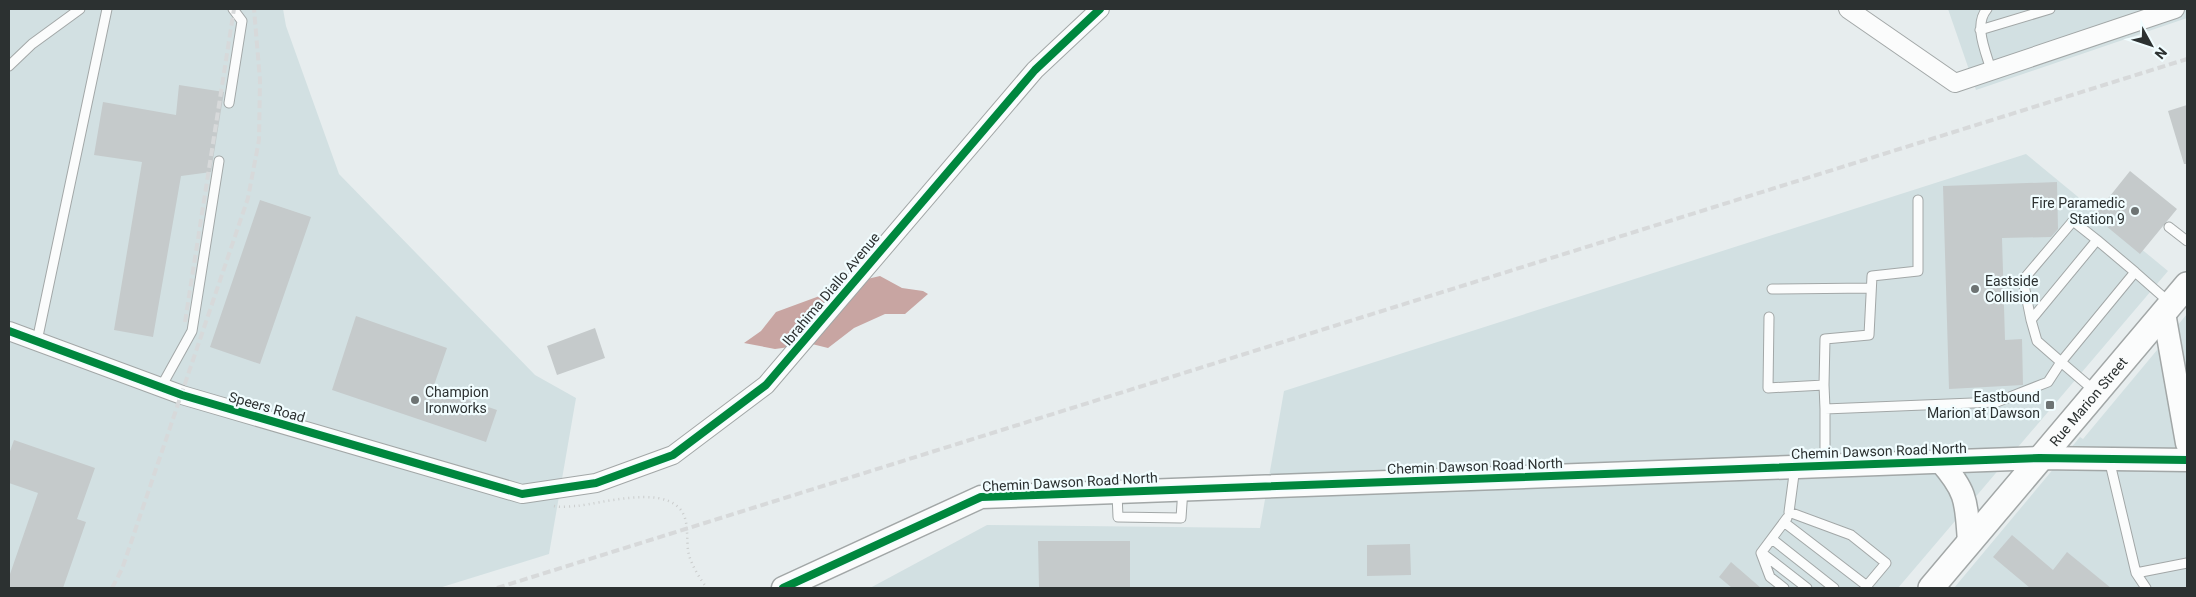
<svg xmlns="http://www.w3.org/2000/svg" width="2196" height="597" viewBox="0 0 2196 597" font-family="Roboto,sans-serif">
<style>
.built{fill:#d2e0e2}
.water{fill:#c8a5a2}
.building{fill:#c5cacb}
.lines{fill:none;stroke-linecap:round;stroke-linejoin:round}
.service-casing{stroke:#a2a7a7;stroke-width:11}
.minor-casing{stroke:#a2a7a7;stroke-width:20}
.tertiary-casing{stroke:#a2a7a7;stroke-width:25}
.secondary-casing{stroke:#a2a7a7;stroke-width:28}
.path{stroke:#cacccc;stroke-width:2.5;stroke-dasharray:1 4;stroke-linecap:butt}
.service{stroke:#fbfcfc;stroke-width:9}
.minor{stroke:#fbfcfc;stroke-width:18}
.tertiary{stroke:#fbfcfc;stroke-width:22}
.secondary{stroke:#fbfcfc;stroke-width:25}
.rail{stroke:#d7d9da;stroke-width:4;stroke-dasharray:8 4;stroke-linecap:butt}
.cycleway-casing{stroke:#f1fdff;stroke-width:11}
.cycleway{stroke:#00873e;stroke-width:8}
.poi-dot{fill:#6d7373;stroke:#f1fdff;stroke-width:2}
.labels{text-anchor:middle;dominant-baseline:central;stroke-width:4.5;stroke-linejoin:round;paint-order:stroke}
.poi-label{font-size:14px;fill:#2c3131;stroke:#f1fdff;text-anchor:end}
.street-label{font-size:14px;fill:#2c3131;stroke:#f1fdff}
</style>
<rect width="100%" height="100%" fill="#e7edee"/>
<path class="built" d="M 9,9 L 283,9 L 286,26 L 339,174 L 535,375 L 576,398 L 549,554 L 439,588 L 9,588 Z
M 1948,9 L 2187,9 L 2187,18 L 1976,90 Z
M 2026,154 L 2168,271 L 1898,588 L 870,588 L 987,525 L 1260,528 L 1284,391 Z
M 2187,314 L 2187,588 L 1954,588 L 2080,437 L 2083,439 Z"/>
<path class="water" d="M 880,276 L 902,288 L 923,291 L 928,294 L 905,314 L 885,314 L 854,328 L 828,348 L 812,344 L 775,349 L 744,343 L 761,331 L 776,312 L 863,280 Z"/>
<path class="building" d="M 179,85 L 224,92 L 211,172 L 181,176 L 153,337 L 114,330 L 142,162 L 94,155 L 103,102 L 176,115 Z
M 2187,105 L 2187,164 L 2184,164 L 2168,111 Z
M 2130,171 L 2177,209 L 2140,254 L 2094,216 Z
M 2057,182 L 2058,229 L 2051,237 L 2002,238 L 2005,340 L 2022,339 L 2023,385 L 1949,389 L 1943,186 Z
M 260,200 L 311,217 L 260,364 L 210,347 Z
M 356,316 L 447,348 L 433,388 L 497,410 L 486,442 L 332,390 Z
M 595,328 L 605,358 L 557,375 L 547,346 Z
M 14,440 L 95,468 L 77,519 L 86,522 L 63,588 L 9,588 L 9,577 L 38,493 L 9,483 L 9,454 Z
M 2012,535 L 2053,570 L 2067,552 L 2111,588 L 2030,588 L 1993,557 Z
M 1038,541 L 1130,541 L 1130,588 L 1039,588 Z
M 1410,544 L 1411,575 L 1367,576 L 1367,545 Z
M 1731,562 L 1761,588 L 1732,588 L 1719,577 Z"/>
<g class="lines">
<defs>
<path id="service" d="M 1987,9 C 1973,25 1986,52 1991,70
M 1980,30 L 2050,9
M 9,66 L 32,44 L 80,9
M 229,103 L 242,21 L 233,9
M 2169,227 L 2187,241
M 2135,272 L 2097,240 L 2031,320 L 2037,341 L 2061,362 L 2135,272 L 2169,302
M 1772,289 L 1871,288
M 1769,317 L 1768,388 L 1824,385 L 1825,409
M 2031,320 L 2023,280 L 2073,221 L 2097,240
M 37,341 L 107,9
M 1824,385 L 1825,339 L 1869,335 L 1872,276 L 1918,271 L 1918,200
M 161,387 L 192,331 L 219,161
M 2109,459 L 2136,573 L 2146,588
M 1825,464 L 1825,409 L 1997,402 L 2048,382 L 2061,362 L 2096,392
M 1795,467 L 1789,512 L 1851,535 L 1886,563 L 1865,588
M 1117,493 L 1118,517 L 1181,518 L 1183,489
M 1785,523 L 1867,586
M 1772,539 L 1834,588
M 1762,553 L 1807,588
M 2136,573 L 2187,563
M 1784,588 L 1770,577 L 1761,553 L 1787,518"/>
<path id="minor" d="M 1848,9 L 1955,83 L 2175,9
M 9,331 L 182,395 L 522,494 L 596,483 L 673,455 L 766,385 L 1035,70 L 1100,9"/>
<path id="tertiary" d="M 2164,313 L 2187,443
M 1940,461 C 1968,493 1966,502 1969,542
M 783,588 L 981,497 L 2039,458 L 2187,460"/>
<g id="secondary">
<path id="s1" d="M 1931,588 L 2187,285"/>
</g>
</defs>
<use href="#service" class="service-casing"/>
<use href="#minor" class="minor-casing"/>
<use href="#tertiary" class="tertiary-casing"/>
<use href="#secondary" class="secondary-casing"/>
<path class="path" d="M 554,506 C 561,508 570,506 577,506 C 602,503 658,487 678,507 C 691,518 685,540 689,555 C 692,566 700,579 707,588"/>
<use href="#service" class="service"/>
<use href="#minor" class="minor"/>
<use href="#tertiary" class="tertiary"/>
<use href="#secondary" class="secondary"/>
<path class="rail" d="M 185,322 L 234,9
M 112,588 L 122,569 L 248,198 L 259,140 L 260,80 L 254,9
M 497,588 L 2187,59"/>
<defs>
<path id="cycleway" d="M 9,331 L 182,395 L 522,494 L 596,483 L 673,455 L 766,385 L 1035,70 L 1100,9
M 783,588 L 981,497 L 2039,458 L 2187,460"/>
</defs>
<use href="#cycleway" class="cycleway-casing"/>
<use href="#cycleway" class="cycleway"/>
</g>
<g class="poi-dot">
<circle cx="2135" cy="211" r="5"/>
<circle cx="1975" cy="289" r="5"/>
<circle cx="415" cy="400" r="5"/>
<rect x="2045" y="400" width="10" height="10" rx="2.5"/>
</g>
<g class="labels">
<g class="poi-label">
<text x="2125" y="203">Fire Paramedic<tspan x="2125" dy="16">Station 9</tspan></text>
<text x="1985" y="281" text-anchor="start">Eastside<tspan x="1985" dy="16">Collision</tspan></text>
<text x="425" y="392" text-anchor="start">Champion<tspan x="425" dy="16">Ironworks</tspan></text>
<text x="2040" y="397">Eastbound<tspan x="2040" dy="16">Marion at Dawson</tspan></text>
</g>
<g class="street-label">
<text transform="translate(831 289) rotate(-50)">Ibrahima Diallo Avenue</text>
<text stroke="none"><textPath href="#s1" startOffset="244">Rue Marion Street</textPath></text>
<text transform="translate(267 407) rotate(16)">Speers Road</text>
<text transform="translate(1879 451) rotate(-2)">Chemin Dawson Road North</text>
<text transform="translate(1475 466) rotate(-2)">Chemin Dawson Road North</text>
<text transform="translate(1070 482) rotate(-3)">Chemin Dawson Road North</text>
</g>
</g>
<rect width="2196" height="597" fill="none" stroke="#2c3131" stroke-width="20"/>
<g transform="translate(2151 45) rotate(130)" stroke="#f1fdff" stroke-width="4" paint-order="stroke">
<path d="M0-4L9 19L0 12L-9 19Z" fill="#2c3131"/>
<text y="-8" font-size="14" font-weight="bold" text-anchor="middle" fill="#2c3131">N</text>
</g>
</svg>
